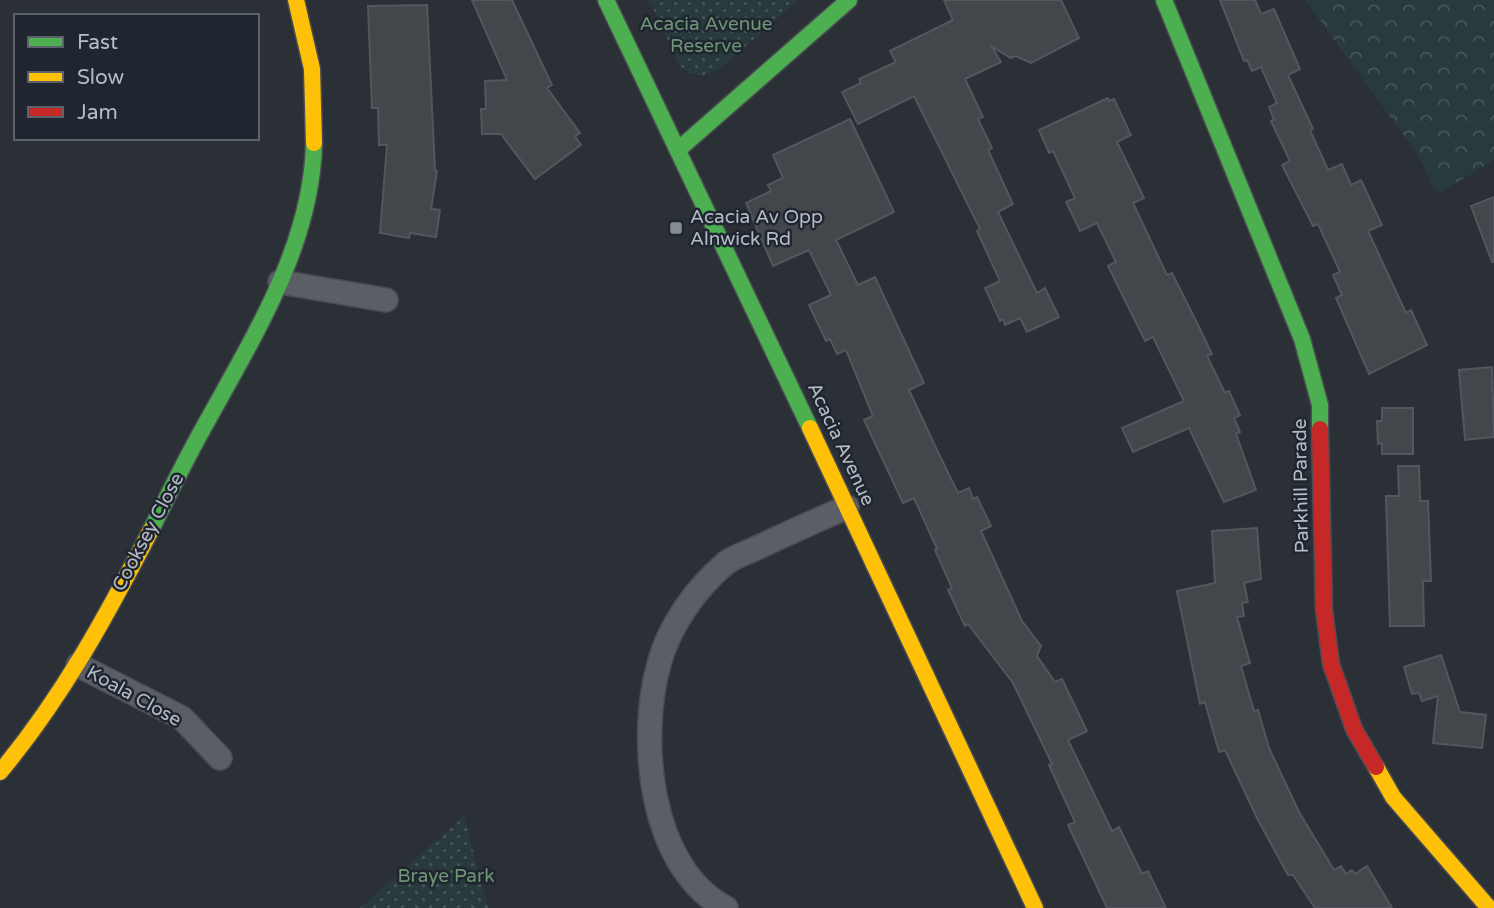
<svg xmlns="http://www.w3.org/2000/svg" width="1494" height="908" viewBox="0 0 1494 908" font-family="'Varela Round',sans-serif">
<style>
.grass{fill:url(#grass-dots)}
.forest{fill:url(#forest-crowns)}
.building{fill:#43474c;stroke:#53575d;stroke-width:2}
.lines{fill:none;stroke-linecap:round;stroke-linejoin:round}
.street-casing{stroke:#494c51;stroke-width:26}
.fast-casing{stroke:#494c51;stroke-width:19}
.slow-casing{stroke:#494c51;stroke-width:19}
.jam-casing{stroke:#494c51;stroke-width:19}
.street{stroke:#5b5e64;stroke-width:23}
.fast{stroke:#4caf50;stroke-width:16}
.slow{stroke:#ffc107;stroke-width:16}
.jam{stroke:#c62828;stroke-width:16}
.poi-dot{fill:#858b94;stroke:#1f2630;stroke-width:2.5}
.labels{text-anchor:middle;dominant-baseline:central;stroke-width:5;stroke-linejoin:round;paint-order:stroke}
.park-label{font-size:19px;fill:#6f9577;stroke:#1f2630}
.poi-label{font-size:19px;fill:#b6bcc6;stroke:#1f2630;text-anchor:start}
.street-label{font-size:19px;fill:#b6bcc6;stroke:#1f2630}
</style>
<defs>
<pattern id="grass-dots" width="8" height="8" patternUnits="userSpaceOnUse" patternTransform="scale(1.75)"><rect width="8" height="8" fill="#293a3c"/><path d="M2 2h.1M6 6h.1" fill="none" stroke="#465557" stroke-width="1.8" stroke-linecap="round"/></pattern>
<pattern id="forest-crowns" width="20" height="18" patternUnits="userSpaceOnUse" patternTransform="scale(1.75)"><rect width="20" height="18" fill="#293a3c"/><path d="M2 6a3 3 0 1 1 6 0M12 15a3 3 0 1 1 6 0" fill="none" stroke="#465557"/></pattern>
</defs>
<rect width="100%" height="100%" fill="#2b3036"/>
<path class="grass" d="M 649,0 L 798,0 L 722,67 L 702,76 L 690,73 L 680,66 Z
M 464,816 L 488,908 L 360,908 Z"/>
<path class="forest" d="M 1305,0 L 1494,0 L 1494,160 L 1438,194 L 1416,152 Z"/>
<path class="building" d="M 472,0 L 512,0 L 552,85 L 547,88 L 580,133 L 575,136 L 581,145 L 535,179 L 501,134 L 482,134 L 481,109 L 486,109 L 485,81 L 507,80 Z
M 944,0 L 1061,0 L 1079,38 L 1031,63 L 1015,56 L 1011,58 L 992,47 L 1001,62 L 965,79 L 983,117 L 978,119 L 992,148 L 988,150 L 1013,204 L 998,212 L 1037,293 L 1045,288 L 1059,317 L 1027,332 L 1020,318 L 1005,325 L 1003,319 L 1000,321 L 985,288 L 1000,281 L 977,231 L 980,229 L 914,96 L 858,124 L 842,92 L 861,83 L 859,79 L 896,62 L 890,51 L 953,20 Z
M 1220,0 L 1255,0 L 1261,14 L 1274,9 L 1300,69 L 1288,75 L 1313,129 L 1310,130 L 1328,170 L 1342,164 L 1351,185 L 1361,180 L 1382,225 L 1368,231 L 1406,313 L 1411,310 L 1427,345 L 1369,374 L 1336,298 L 1342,295 L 1333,275 L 1340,272 L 1318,224 L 1313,226 L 1282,165 L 1290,161 L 1271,121 L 1274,120 L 1269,107 L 1277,103 L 1261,67 L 1252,71 L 1247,60 L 1244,61 Z
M 427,5 L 435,170 L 437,171 L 431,209 L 440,210 L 436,237 L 410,233 L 409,238 L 380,233 L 387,145 L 379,145 L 378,108 L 372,108 L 368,6 Z
M 1108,98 L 1109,101 L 1114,99 L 1131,135 L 1117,142 L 1144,198 L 1133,203 L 1167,275 L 1172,273 L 1199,327 L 1212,354 L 1207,356 L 1225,393 L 1229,391 L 1240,415 L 1234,418 L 1240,432 L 1236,434 L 1256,490 L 1224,502 L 1189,428 L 1133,452 L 1122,428 L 1184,401 L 1153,337 L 1145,341 L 1108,266 L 1116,262 L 1097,223 L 1080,231 L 1066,202 L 1075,198 L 1053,151 L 1049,153 L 1039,130 Z
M 850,119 L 894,212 L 836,240 L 858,285 L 875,277 L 924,383 L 909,390 L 937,450 L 958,493 L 969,488 L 973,499 L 977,497 L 991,526 L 981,531 L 1022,621 L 1041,646 L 1037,656 L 1055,682 L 1062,679 L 1087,731 L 1068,740 L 1112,831 L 1119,827 L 1142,874 L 1148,871 L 1166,908 L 1107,908 L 1068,825 L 1075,822 L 1049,765 L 1052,764 L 1013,683 L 968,624 L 965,626 L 948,590 L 952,588 L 935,550 L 937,549 L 914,498 L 903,503 L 864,420 L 873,416 L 846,350 L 837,354 L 830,339 L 826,341 L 809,305 L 831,295 L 809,250 L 773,266 L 746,203 L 771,191 L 768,185 L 783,178 L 773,155 Z
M 1494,197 L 1494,262 L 1492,262 L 1471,206 Z
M 1492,367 L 1494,437 L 1465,440 L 1459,370 Z
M 1382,408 L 1413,408 L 1413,454 L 1382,454 L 1382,443 L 1378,444 L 1377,421 L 1382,421 Z
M 1398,466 L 1419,466 L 1420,501 L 1428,501 L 1431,581 L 1423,581 L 1424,626 L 1390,626 L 1386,496 L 1399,496 Z
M 1257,528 L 1261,579 L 1244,583 L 1248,602 L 1242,603 L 1244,616 L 1237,617 L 1250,663 L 1241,666 L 1254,711 L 1258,710 L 1269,748 L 1299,812 L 1334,870 L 1341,866 L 1346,874 L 1352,870 L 1355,874 L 1367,866 L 1392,908 L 1315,908 L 1293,875 L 1288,875 L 1258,820 L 1225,750 L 1219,752 L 1205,702 L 1200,704 L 1177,591 L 1215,583 L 1212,531 Z
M 1441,655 L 1460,712 L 1486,715 L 1482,748 L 1433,743 L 1438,696 L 1422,701 L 1419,693 L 1412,694 L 1404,667 Z"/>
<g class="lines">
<defs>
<path id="street" d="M 280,282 L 386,300
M 78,665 L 182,718 L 220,758
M 726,908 C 649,868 638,739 659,664 C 669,626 696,588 726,563 C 735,556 749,552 759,547 C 788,533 818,520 847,507"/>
<path id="fast" d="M 606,0 L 810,428
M 1164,0 L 1302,339 L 1320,405 L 1320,429
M 679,149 L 849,0
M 151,530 C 170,491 189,453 210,416 C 257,331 312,242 314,143"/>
<path id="slow" d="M 296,0 L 312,69 L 314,143
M 810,428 L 1035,908
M 1376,767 L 1393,797 L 1489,908
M 0,772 C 62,698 107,615 151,530"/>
<path id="jam" d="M 1320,429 L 1324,610 L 1331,664 L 1354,729 L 1376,767"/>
</defs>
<use href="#street" class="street-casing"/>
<use href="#fast" class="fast-casing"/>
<use href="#slow" class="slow-casing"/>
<use href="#jam" class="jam-casing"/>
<use href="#street" class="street"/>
<use href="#fast" class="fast"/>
<use href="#slow" class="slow"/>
<use href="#jam" class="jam"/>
</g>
<rect class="poi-dot" x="669" y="221" width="14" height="14" rx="3.5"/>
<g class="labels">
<g class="park-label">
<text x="706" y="24">Acacia Avenue<tspan x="706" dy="22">Reserve</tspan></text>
<text x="446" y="876">Braye Park</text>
</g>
<g class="poi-label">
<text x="690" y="217">Acacia Av Opp<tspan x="690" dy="22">Alnwick Rd</tspan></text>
</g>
<g class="street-label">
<text transform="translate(841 444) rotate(65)">Acacia Avenue</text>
<text transform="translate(1301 486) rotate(-91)">Parkhill Parade</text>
<text transform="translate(148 532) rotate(-62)">Cooksey Close</text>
<text transform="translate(134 696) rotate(29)">Koala Close</text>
</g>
</g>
<rect x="14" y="14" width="245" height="126" fill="#1f2630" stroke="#5b626c" stroke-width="2"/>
<rect x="28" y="37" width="35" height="10" fill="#4caf50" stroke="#5b626c" stroke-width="2"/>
<text x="77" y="49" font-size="21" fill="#b6bcc6">Fast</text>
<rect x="28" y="72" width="35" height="10" fill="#ffc107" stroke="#5b626c" stroke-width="2"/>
<text x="77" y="84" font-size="21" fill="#b6bcc6">Slow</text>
<rect x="28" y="107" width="35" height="10" fill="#c62828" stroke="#5b626c" stroke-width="2"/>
<text x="77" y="119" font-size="21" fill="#b6bcc6">Jam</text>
</svg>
